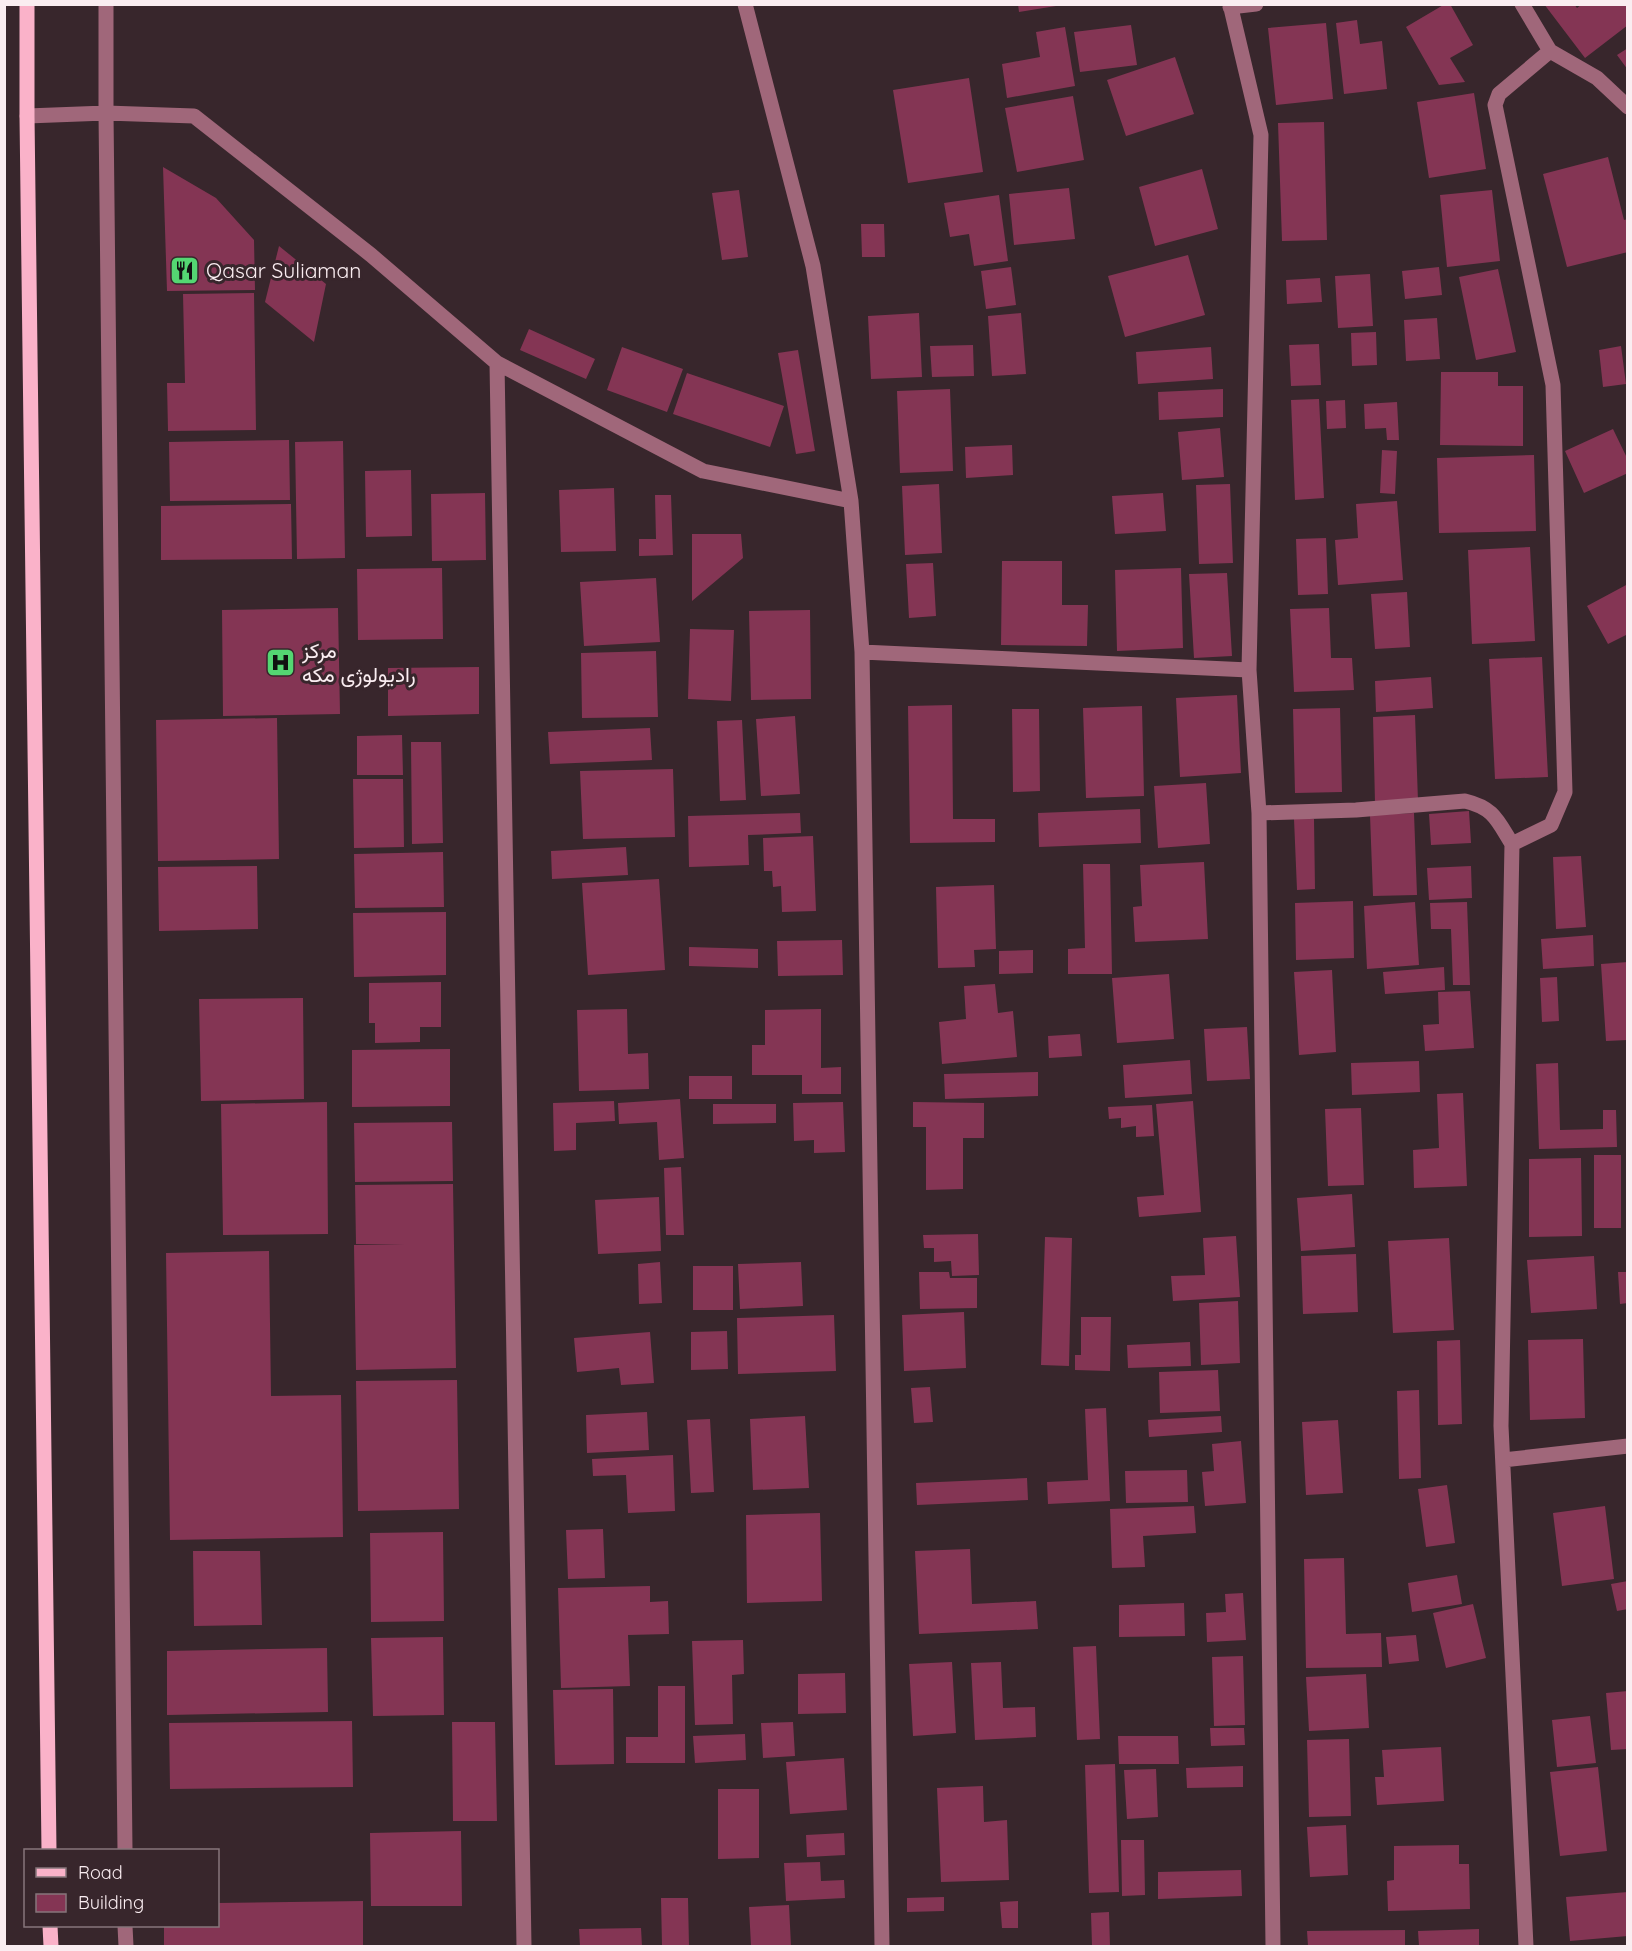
<svg xmlns="http://www.w3.org/2000/svg" width="1632" height="1951" viewBox="0 0 1632 1951" font-family="Quicksand,Vazirmatn,sans-serif">
<style>
.building{fill:#843554}
.lines{fill:none;stroke-linecap:round;stroke-linejoin:round}
.minor{stroke:#a0677a;stroke-width:15}
.major{stroke:#fab2c9;stroke-width:15}
.labels{text-anchor:middle;dominant-baseline:central;stroke-width:6;stroke-linejoin:round;paint-order:stroke}
.poi-label{font-size:21px;fill:#faedf1;stroke:#38262c;text-anchor:start}
</style>
<rect width="100%" height="100%" fill="#38262c"/>
<path class="building" d="M 1018,4 L 1056,4 L 1056,6 L 1019,12 Z
M 1445,4 L 1450,4 L 1473,45 L 1450,58 L 1465,82 L 1439,85 L 1406,27 Z
M 1544,4 L 1574,4 L 1577,8 L 1582,4 L 1628,4 L 1628,25 L 1585,58 Z
M 1357,20 L 1360,44 L 1382,41 L 1387,89 L 1344,94 L 1336,23 Z
M 1326,23 L 1333,99 L 1276,105 L 1268,28 Z
M 1131,25 L 1137,65 L 1080,72 L 1074,32 Z
M 1065,27 L 1075,86 L 1007,98 L 1002,64 L 1040,57 L 1036,32 Z
M 1628,48 L 1628,70 L 1617,55 Z
M 1175,57 L 1194,114 L 1126,136 L 1107,80 Z
M 969,78 L 983,172 L 908,183 L 893,90 Z
M 1474,93 L 1486,169 L 1429,178 L 1417,102 Z
M 1073,96 L 1084,160 L 1017,172 L 1005,108 Z
M 1324,122 L 1327,240 L 1282,241 L 1278,123 Z
M 1608,157 L 1624,220 L 1628,219 L 1628,252 L 1567,267 L 1543,174 Z
M 163,167 L 216,198 L 254,240 L 255,290 L 167,291 Z
M 1202,169 L 1218,229 L 1155,246 L 1139,187 Z
M 1069,188 L 1075,239 L 1014,245 L 1009,194 Z
M 739,190 L 748,257 L 722,260 L 712,193 Z
M 1492,190 L 1500,261 L 1447,267 L 1440,195 Z
M 999,195 L 1008,261 L 974,266 L 969,234 L 950,237 L 944,203 Z
M 861,224 L 884,224 L 885,257 L 862,257 Z
M 279,246 L 326,284 L 314,342 L 265,302 Z
M 1188,255 L 1205,315 L 1125,337 L 1108,276 Z
M 1011,267 L 1016,305 L 986,309 L 981,271 Z
M 1439,267 L 1442,295 L 1405,299 L 1402,271 Z
M 1498,269 L 1516,352 L 1476,360 L 1459,277 Z
M 1370,274 L 1373,326 L 1338,328 L 1335,276 Z
M 1320,278 L 1322,302 L 1287,304 L 1286,280 Z
M 254,293 L 256,430 L 168,431 L 167,383 L 185,383 L 183,294 Z
M 919,313 L 922,377 L 871,379 L 868,316 Z
M 1021,313 L 1026,374 L 992,376 L 988,316 Z
M 1437,318 L 1440,359 L 1406,361 L 1404,320 Z
M 529,329 L 595,359 L 586,379 L 520,350 Z
M 1376,332 L 1377,365 L 1352,366 L 1351,333 Z
M 1319,344 L 1321,385 L 1291,386 L 1289,345 Z
M 973,345 L 974,376 L 932,377 L 930,346 Z
M 1621,346 L 1626,384 L 1603,387 L 1599,350 Z
M 622,347 L 683,369 L 667,412 L 607,390 Z
M 1211,347 L 1213,379 L 1138,384 L 1136,352 Z
M 798,350 L 815,451 L 796,454 L 778,353 Z
M 1441,372 L 1498,372 L 1498,386 L 1523,386 L 1523,446 L 1440,445 Z
M 687,373 L 784,406 L 770,447 L 673,414 Z
M 950,389 L 953,471 L 900,473 L 897,391 Z
M 1223,389 L 1223,417 L 1159,420 L 1158,392 Z
M 1319,399 L 1324,498 L 1295,500 L 1291,400 Z
M 1345,400 L 1346,428 L 1327,429 L 1326,401 Z
M 1397,402 L 1399,440 L 1387,440 L 1386,428 L 1365,429 L 1364,404 Z
M 1220,428 L 1224,477 L 1182,480 L 1178,432 Z
M 1613,429 L 1628,460 L 1628,473 L 1584,493 L 1565,451 Z
M 289,440 L 290,500 L 170,501 L 169,442 Z
M 343,441 L 345,558 L 297,559 L 295,442 Z
M 1012,445 L 1013,475 L 966,478 L 965,447 Z
M 1382,450 L 1397,451 L 1395,494 L 1380,493 Z
M 1534,455 L 1536,531 L 1439,533 L 1437,458 Z
M 411,470 L 412,536 L 366,537 L 365,471 Z
M 939,484 L 942,553 L 905,555 L 902,486 Z
M 1230,484 L 1233,563 L 1199,564 L 1196,485 Z
M 614,488 L 616,551 L 561,552 L 559,490 Z
M 485,493 L 486,560 L 432,561 L 431,494 Z
M 1163,493 L 1166,531 L 1115,534 L 1112,496 Z
M 655,495 L 671,495 L 673,555 L 639,556 L 639,539 L 656,539 Z
M 1397,501 L 1403,580 L 1338,585 L 1335,540 L 1358,538 L 1356,504 Z
M 291,504 L 292,559 L 161,560 L 161,506 Z
M 692,534 L 741,534 L 743,558 L 692,601 Z
M 1326,538 L 1328,594 L 1298,595 L 1296,539 Z
M 1530,547 L 1535,641 L 1472,644 L 1468,550 Z
M 1002,561 L 1062,561 L 1062,605 L 1088,605 L 1087,646 L 1001,645 Z
M 933,563 L 936,616 L 909,618 L 906,564 Z
M 442,568 L 443,639 L 358,640 L 357,569 Z
M 1181,568 L 1183,648 L 1117,651 L 1115,570 Z
M 1227,573 L 1232,656 L 1194,658 L 1189,574 Z
M 656,578 L 660,642 L 584,646 L 580,582 Z
M 1628,584 L 1628,634 L 1608,644 L 1587,606 Z
M 1407,592 L 1410,647 L 1375,649 L 1371,594 Z
M 338,608 L 340,714 L 223,716 L 222,610 Z
M 1329,608 L 1331,658 L 1352,658 L 1354,690 L 1294,692 L 1290,609 Z
M 810,610 L 811,699 L 751,700 L 749,611 Z
M 690,629 L 734,630 L 731,701 L 688,699 Z
M 656,651 L 658,717 L 582,718 L 581,653 Z
M 1542,657 L 1548,777 L 1495,779 L 1489,659 Z
M 479,667 L 479,714 L 388,716 L 388,668 Z
M 1431,677 L 1433,708 L 1376,712 L 1375,681 Z
M 1237,695 L 1241,773 L 1180,777 L 1176,698 Z
M 952,705 L 953,819 L 995,819 L 995,842 L 910,843 L 908,706 Z
M 1142,706 L 1144,796 L 1086,798 L 1083,708 Z
M 1340,708 L 1342,792 L 1295,793 L 1293,709 Z
M 1012,709 L 1039,709 L 1040,791 L 1013,792 Z
M 1415,715 L 1418,801 L 1375,803 L 1373,717 Z
M 795,716 L 800,794 L 761,796 L 756,719 Z
M 277,718 L 279,859 L 158,861 L 156,720 Z
M 742,720 L 746,800 L 720,801 L 717,721 Z
M 650,728 L 652,760 L 550,764 L 548,732 Z
M 402,735 L 403,775 L 357,775 L 357,736 Z
M 411,742 L 441,742 L 443,843 L 412,844 Z
M 673,769 L 675,837 L 583,839 L 580,771 Z
M 353,779 L 403,779 L 404,847 L 354,848 Z
M 1206,783 L 1210,844 L 1158,848 L 1154,786 Z
M 1140,809 L 1141,843 L 1039,847 L 1038,813 Z
M 1469,811 L 1471,843 L 1431,845 L 1429,814 Z
M 800,813 L 801,833 L 748,835 L 749,865 L 689,867 L 688,816 Z
M 1414,813 L 1417,895 L 1373,896 L 1370,815 Z
M 1294,819 L 1314,819 L 1315,889 L 1297,890 Z
M 813,836 L 816,911 L 782,912 L 781,886 L 773,887 L 772,871 L 764,871 L 763,838 Z
M 626,847 L 628,875 L 552,879 L 551,851 Z
M 443,852 L 444,907 L 355,908 L 354,854 Z
M 1581,856 L 1586,927 L 1556,929 L 1553,857 Z
M 1204,862 L 1208,939 L 1135,942 L 1133,907 L 1142,906 L 1140,865 Z
M 1083,864 L 1110,864 L 1112,974 L 1068,974 L 1068,949 L 1085,948 Z
M 257,866 L 258,929 L 159,931 L 158,867 Z
M 1471,866 L 1472,898 L 1429,900 L 1427,868 Z
M 659,879 L 665,970 L 588,975 L 582,883 Z
M 994,885 L 996,949 L 974,950 L 975,967 L 938,968 L 936,887 Z
M 1353,901 L 1354,958 L 1296,960 L 1295,903 Z
M 1415,902 L 1419,965 L 1367,969 L 1364,906 Z
M 1467,902 L 1470,985 L 1453,985 L 1451,929 L 1431,929 L 1430,903 Z
M 446,912 L 446,975 L 354,977 L 353,913 Z
M 1593,935 L 1594,966 L 1543,969 L 1541,939 Z
M 842,940 L 843,975 L 778,976 L 777,941 Z
M 689,947 L 758,949 L 758,968 L 689,966 Z
M 1033,950 L 1033,973 L 999,974 L 999,951 Z
M 1628,962 L 1628,1040 L 1606,1041 L 1601,964 Z
M 1444,967 L 1445,990 L 1385,994 L 1383,972 Z
M 1332,970 L 1336,1052 L 1299,1055 L 1294,972 Z
M 1169,974 L 1174,1039 L 1117,1043 L 1112,978 Z
M 1557,977 L 1559,1021 L 1542,1022 L 1540,978 Z
M 441,982 L 441,1027 L 420,1027 L 420,1042 L 375,1043 L 375,1023 L 369,1023 L 369,983 Z
M 995,984 L 998,1013 L 1013,1011 L 1017,1057 L 942,1064 L 939,1022 L 966,1019 L 964,986 Z
M 1470,991 L 1474,1048 L 1425,1051 L 1423,1025 L 1439,1024 L 1438,992 Z
M 303,998 L 304,1099 L 201,1101 L 199,999 Z
M 627,1009 L 628,1054 L 648,1053 L 649,1089 L 579,1091 L 577,1010 Z
M 821,1009 L 821,1068 L 841,1067 L 841,1094 L 802,1094 L 802,1075 L 752,1075 L 752,1045 L 765,1045 L 765,1010 Z
M 1247,1027 L 1250,1079 L 1207,1081 L 1204,1029 Z
M 1080,1034 L 1082,1056 L 1049,1058 L 1048,1036 Z
M 450,1049 L 450,1106 L 352,1107 L 352,1050 Z
M 1190,1060 L 1192,1094 L 1125,1098 L 1123,1065 Z
M 1419,1061 L 1420,1092 L 1352,1095 L 1351,1063 Z
M 1558,1063 L 1560,1130 L 1603,1129 L 1603,1110 L 1616,1110 L 1617,1147 L 1539,1149 L 1536,1064 Z
M 1038,1072 L 1038,1096 L 945,1099 L 944,1074 Z
M 689,1076 L 732,1076 L 732,1099 L 689,1099 Z
M 1463,1093 L 1467,1186 L 1414,1188 L 1413,1150 L 1439,1148 L 1437,1094 Z
M 680,1099 L 684,1158 L 659,1160 L 657,1122 L 619,1124 L 618,1103 Z
M 614,1101 L 615,1121 L 576,1123 L 576,1150 L 554,1151 L 553,1103 Z
M 1193,1101 L 1201,1212 L 1139,1217 L 1137,1197 L 1164,1195 L 1156,1104 Z
M 327,1102 L 328,1234 L 223,1235 L 221,1104 Z
M 843,1102 L 845,1152 L 814,1153 L 814,1140 L 794,1141 L 793,1103 Z
M 913,1102 L 984,1103 L 984,1138 L 963,1138 L 963,1189 L 926,1190 L 926,1127 L 913,1127 Z
M 713,1104 L 776,1104 L 776,1123 L 713,1124 Z
M 1152,1105 L 1154,1136 L 1136,1137 L 1136,1126 L 1121,1128 L 1121,1118 L 1109,1119 L 1108,1107 Z
M 1361,1108 L 1364,1185 L 1328,1186 L 1325,1109 Z
M 452,1122 L 453,1181 L 355,1182 L 354,1123 Z
M 1594,1155 L 1621,1155 L 1621,1228 L 1594,1228 Z
M 1581,1158 L 1582,1236 L 1529,1237 L 1529,1159 Z
M 681,1167 L 684,1235 L 666,1235 L 664,1168 Z
M 453,1184 L 456,1368 L 356,1370 L 354,1245 L 404,1244 L 356,1244 L 355,1185 Z
M 1352,1194 L 1355,1247 L 1301,1251 L 1297,1198 Z
M 659,1197 L 661,1251 L 598,1254 L 595,1200 Z
M 978,1234 L 979,1275 L 952,1276 L 951,1261 L 934,1262 L 934,1248 L 924,1248 L 923,1235 Z
M 1236,1236 L 1240,1297 L 1173,1301 L 1171,1276 L 1205,1275 L 1203,1238 Z
M 1045,1237 L 1072,1238 L 1069,1366 L 1041,1365 Z
M 1449,1238 L 1454,1330 L 1393,1333 L 1388,1241 Z
M 269,1251 L 271,1396 L 341,1395 L 343,1537 L 170,1540 L 166,1253 Z
M 1356,1254 L 1358,1312 L 1303,1314 L 1301,1256 Z
M 1594,1256 L 1597,1309 L 1531,1313 L 1527,1260 Z
M 660,1262 L 662,1303 L 639,1304 L 638,1264 Z
M 801,1262 L 803,1306 L 740,1309 L 738,1264 Z
M 693,1266 L 733,1266 L 733,1310 L 693,1310 Z
M 919,1272 L 949,1272 L 950,1278 L 977,1278 L 977,1308 L 920,1309 Z
M 1618,1272 L 1628,1272 L 1628,1303 L 1620,1304 Z
M 1238,1301 L 1240,1363 L 1201,1365 L 1199,1303 Z
M 964,1312 L 966,1368 L 904,1371 L 902,1315 Z
M 834,1315 L 836,1371 L 738,1374 L 737,1318 Z
M 1081,1317 L 1111,1317 L 1110,1371 L 1075,1370 L 1075,1355 L 1081,1355 Z
M 727,1331 L 728,1369 L 691,1370 L 691,1332 Z
M 650,1332 L 654,1383 L 621,1385 L 619,1368 L 577,1372 L 574,1338 Z
M 1583,1339 L 1585,1418 L 1530,1420 L 1528,1340 Z
M 1460,1340 L 1462,1424 L 1438,1425 L 1437,1341 Z
M 1190,1342 L 1191,1366 L 1128,1368 L 1127,1345 Z
M 1218,1370 L 1220,1411 L 1160,1413 L 1159,1372 Z
M 457,1380 L 459,1509 L 358,1511 L 356,1381 Z
M 930,1387 L 933,1422 L 914,1423 L 911,1388 Z
M 1419,1390 L 1421,1478 L 1399,1479 L 1397,1391 Z
M 1106,1408 L 1110,1501 L 1048,1504 L 1047,1482 L 1088,1480 L 1085,1409 Z
M 647,1412 L 649,1450 L 587,1453 L 586,1415 Z
M 805,1416 L 809,1488 L 753,1490 L 750,1419 Z
M 1221,1416 L 1222,1432 L 1149,1437 L 1148,1420 Z
M 710,1419 L 714,1492 L 691,1493 L 687,1420 Z
M 1338,1420 L 1343,1493 L 1306,1495 L 1302,1422 Z
M 1241,1441 L 1246,1503 L 1205,1506 L 1202,1472 L 1214,1471 L 1212,1444 Z
M 673,1455 L 675,1511 L 628,1513 L 626,1475 L 593,1476 L 592,1459 Z
M 1187,1470 L 1188,1502 L 1126,1503 L 1125,1471 Z
M 1027,1478 L 1028,1500 L 917,1505 L 916,1483 Z
M 1447,1485 L 1455,1543 L 1426,1547 L 1418,1489 Z
M 1194,1506 L 1196,1533 L 1143,1536 L 1145,1567 L 1112,1568 L 1110,1509 Z
M 1605,1506 L 1614,1579 L 1562,1586 L 1553,1513 Z
M 820,1513 L 822,1601 L 747,1603 L 746,1515 Z
M 603,1529 L 605,1578 L 568,1579 L 566,1530 Z
M 443,1532 L 444,1621 L 371,1622 L 370,1533 Z
M 970,1549 L 972,1604 L 1036,1601 L 1038,1629 L 919,1634 L 915,1551 Z
M 193,1551 L 260,1551 L 262,1625 L 194,1626 Z
M 1344,1558 L 1346,1634 L 1381,1633 L 1382,1667 L 1306,1668 L 1304,1559 Z
M 1457,1575 L 1462,1604 L 1412,1612 L 1408,1583 Z
M 1628,1581 L 1628,1609 L 1617,1611 L 1611,1584 Z
M 650,1586 L 650,1602 L 668,1601 L 669,1634 L 628,1635 L 630,1686 L 561,1688 L 558,1588 Z
M 1243,1593 L 1246,1640 L 1207,1642 L 1206,1613 L 1226,1612 L 1225,1594 Z
M 1184,1603 L 1185,1636 L 1119,1637 L 1119,1605 Z
M 1473,1604 L 1486,1658 L 1446,1668 L 1433,1613 Z
M 1416,1635 L 1419,1661 L 1389,1664 L 1386,1637 Z
M 443,1637 L 444,1715 L 373,1716 L 371,1638 Z
M 743,1640 L 744,1674 L 732,1675 L 733,1724 L 695,1725 L 692,1641 Z
M 1096,1646 L 1100,1739 L 1077,1740 L 1073,1647 Z
M 327,1648 L 328,1712 L 167,1715 L 167,1651 Z
M 1243,1656 L 1245,1725 L 1214,1726 L 1212,1657 Z
M 952,1662 L 956,1733 L 913,1736 L 909,1664 Z
M 1001,1662 L 1003,1708 L 1035,1707 L 1036,1737 L 975,1740 L 971,1663 Z
M 845,1673 L 846,1713 L 798,1714 L 798,1674 Z
M 1366,1674 L 1369,1728 L 1309,1731 L 1306,1677 Z
M 658,1686 L 685,1686 L 685,1763 L 626,1763 L 626,1737 L 658,1737 Z
M 613,1689 L 614,1764 L 555,1765 L 553,1690 Z
M 1628,1691 L 1628,1749 L 1611,1750 L 1606,1693 Z
M 1590,1716 L 1596,1763 L 1557,1767 L 1552,1720 Z
M 352,1721 L 353,1787 L 170,1789 L 169,1723 Z
M 452,1722 L 495,1722 L 497,1821 L 453,1821 Z
M 793,1722 L 795,1756 L 763,1758 L 761,1723 Z
M 1210,1728 L 1244,1728 L 1245,1745 L 1211,1746 Z
M 745,1734 L 746,1760 L 695,1763 L 693,1736 Z
M 1118,1736 L 1178,1736 L 1179,1764 L 1119,1764 Z
M 1349,1739 L 1351,1816 L 1309,1817 L 1307,1740 Z
M 1441,1747 L 1444,1801 L 1377,1805 L 1375,1777 L 1384,1777 L 1382,1750 Z
M 844,1758 L 847,1810 L 790,1814 L 786,1762 Z
M 1115,1764 L 1119,1892 L 1089,1893 L 1085,1765 Z
M 1243,1766 L 1243,1787 L 1187,1788 L 1186,1768 Z
M 1598,1767 L 1607,1851 L 1560,1856 L 1550,1772 Z
M 1156,1769 L 1158,1817 L 1127,1819 L 1124,1770 Z
M 983,1786 L 984,1822 L 1007,1820 L 1009,1880 L 941,1882 L 937,1788 Z
M 718,1789 L 759,1789 L 759,1858 L 718,1859 Z
M 1346,1825 L 1348,1875 L 1310,1877 L 1307,1827 Z
M 461,1831 L 462,1906 L 371,1906 L 370,1833 Z
M 844,1833 L 845,1855 L 807,1857 L 806,1835 Z
M 1121,1840 L 1144,1840 L 1145,1895 L 1122,1896 Z
M 1459,1845 L 1459,1864 L 1469,1864 L 1470,1909 L 1388,1911 L 1387,1881 L 1394,1880 L 1394,1846 Z
M 820,1862 L 821,1881 L 844,1880 L 845,1898 L 786,1901 L 784,1863 Z
M 1241,1870 L 1242,1896 L 1158,1899 L 1158,1872 Z
M 1628,1892 L 1628,1936 L 1570,1941 L 1566,1897 Z
M 944,1897 L 944,1911 L 907,1912 L 907,1898 Z
M 661,1898 L 688,1898 L 689,1946 L 662,1946 Z
M 363,1901 L 363,1946 L 164,1946 L 164,1926 L 218,1926 L 218,1903 Z
M 1018,1901 L 1018,1928 L 1002,1928 L 1000,1902 Z
M 789,1905 L 791,1946 L 751,1946 L 749,1907 Z
M 1109,1912 L 1110,1946 L 1092,1946 L 1091,1913 Z
M 641,1928 L 642,1946 L 580,1946 L 579,1929 Z
M 1479,1929 L 1479,1946 L 1419,1946 L 1418,1931 Z
M 1405,1930 L 1405,1946 L 1308,1946 L 1307,1931 Z"/>
<g class="lines">
<path class="minor" d="M 106,4 L 106,113 L 125,1850
M 745,4 L 813,266 L 851,501 L 862,652 L 882,1946
M 1230,4 L 1261,135 L 1249,670 L 1259,813 L 1273,1946
M 1230,7 L 1256,4
M 1550,51 L 1597,78 L 1628,107
M 27,116 L 106,113 L 194,116 L 371,255 L 497,363 L 703,471 L 851,501
M 497,363 L 524,1946
M 862,652 L 1249,670
M 1259,813 L 1356,810 L 1465,801 C 1494,808 1497,820 1512,844 L 1501,1426 L 1526,1946
M 1512,844 L 1551,825 L 1565,792 L 1553,385 L 1495,105 L 1499,94 L 1550,51 L 1522,4
M 1503,1460 L 1628,1446
M 125,1926 L 126,1946"/>
<path class="major" d="M 27,4 L 27,116 L 49,1850
M 50,1926 L 51,1946"/>
</g>
<defs>
<symbol id="restaurant-square" viewBox="-11 -11 22 22"><rect x="-9" y="-9" width="18" height="18" rx="4" fill="#54d672" stroke="#38262c"/><path d="M-5-6h1v4h1v-4h1v4h1v-4h1v5L-1.5 .5V6h-2V.5L-5-1ZM5-6V6H3V1.5H1.5Q1.5-4 5-6Z" fill="#111"/></symbol>
<symbol id="hospital-square" viewBox="-11 -11 22 22"><rect x="-9" y="-9" width="18" height="18" rx="4" fill="#54d672" stroke="#38262c"/><path d="M-5-5h3v3.5h4V-5h3V5h-3V1.5h-4V5h-3Z" fill="#111"/></symbol>
</defs>
<g fill-rule="evenodd">
<use href="#restaurant-square" x="168" y="254" width="33" height="33"/>
<use href="#hospital-square" x="264" y="646" width="33" height="33"/>
</g>
<g class="labels">
<g class="poi-label">
<text x="206" y="270">Qasar Suliaman</text>
<text x="302" y="650">مرکز<tspan x="302" dy="24">رادیولوژی مکه</tspan></text>
</g>
</g>
<rect width="1632" height="1951" fill="none" stroke="#faedf1" stroke-width="12"/>
<rect x="24" y="1849" width="195" height="78" fill="#38262c" stroke="#86767b" stroke-width="1.5"/>
<rect x="36" y="1868" width="30" height="9" fill="#fab2c9" stroke="#86767b" stroke-width="1.5"/>
<text x="78" y="1879" font-size="18" fill="#faedf1">Road</text>
<rect x="36" y="1894" width="30" height="18" fill="#843554" stroke="#86767b" stroke-width="1.5"/>
<text x="78" y="1909" font-size="18" fill="#faedf1">Building</text>
</svg>
